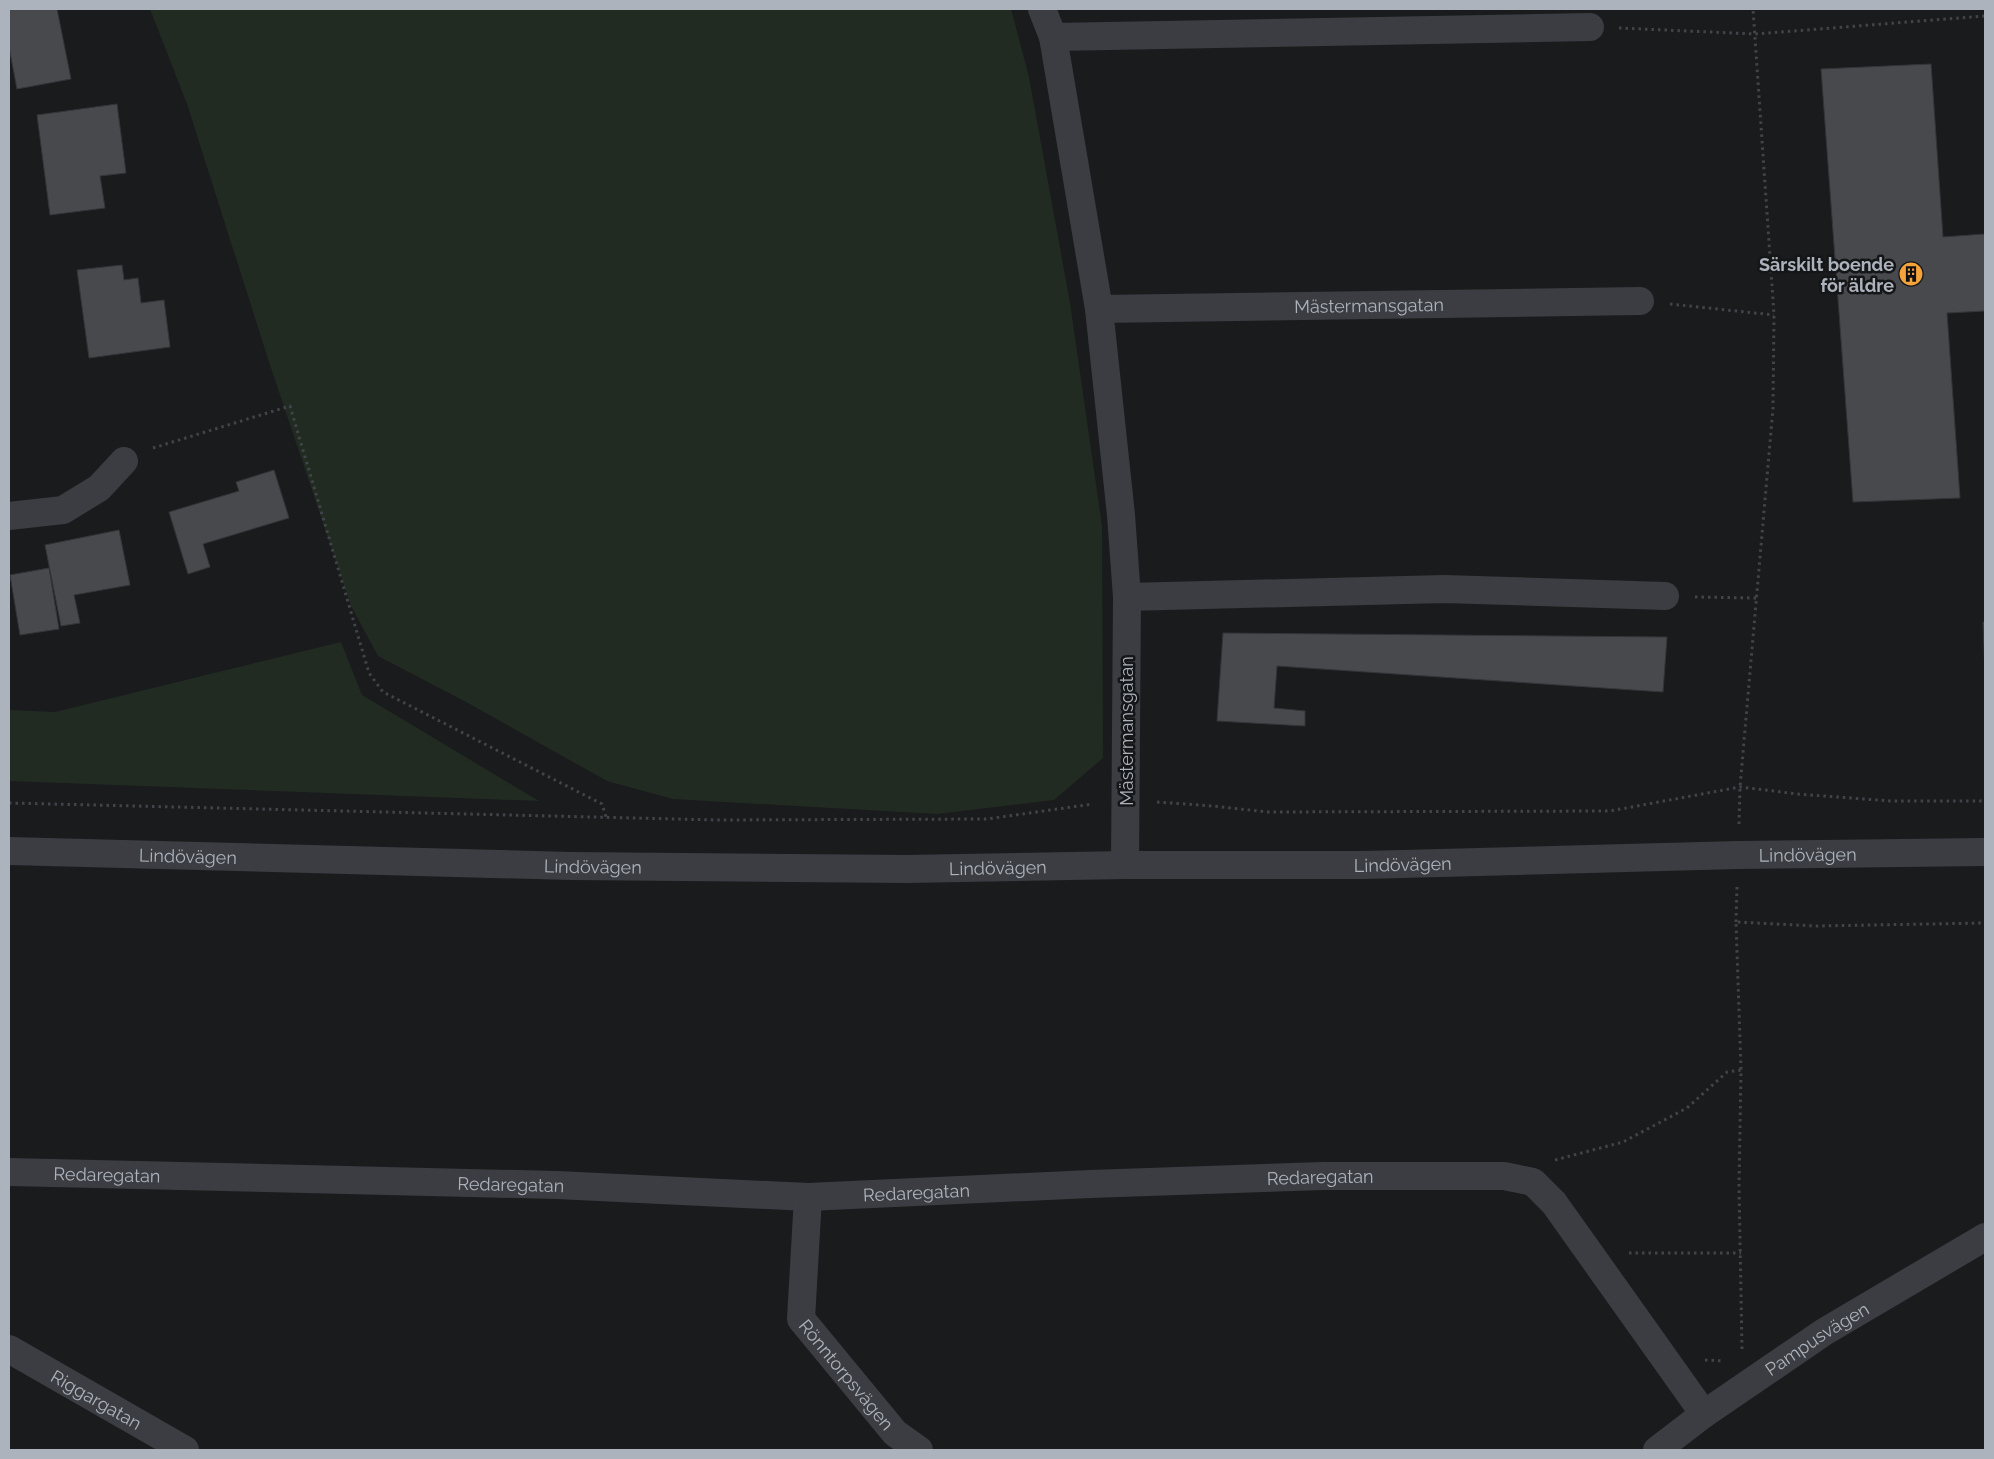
<svg xmlns="http://www.w3.org/2000/svg" width="1994" height="1459" viewBox="0 0 1994 1459" font-family="Raleway,sans-serif">
<style>
.green{fill:#222b22}
.building{fill:#47494d;stroke:#343539}
.lines{fill:none;stroke-linecap:round;stroke-linejoin:round}
.path{stroke:#414449;stroke-width:3;stroke-dasharray:2.5 4;stroke-linecap:butt}
.street{stroke:#3b3d42;stroke-width:28}
.labels{text-anchor:middle;dominant-baseline:central;stroke-width:5;stroke-linejoin:round;paint-order:stroke}
.poi-label{font-size:18px;font-weight:bold;fill:#adb3bc;stroke:#151618;text-anchor:end}
.street-label{font-size:18px;fill:#adb3bc;stroke:#151618}
</style>
<rect width="100%" height="100%" fill="#1a1b1d"/>
<path class="green" d="M 150,9 L 1011,9 L 1029,77 L 1070,303 L 1102,526 L 1103,758 L 1054,800 L 937,814 L 673,799 L 607,781 L 468,703 L 378,656 L 351,606 L 269,362 L 187,104 Z
M 341,642 L 362,695 L 539,801 L 9,781 L 9,710 L 55,712 Z"/>
<path class="building" d="M 9,9 L 57,9 L 71,79 L 17,89 L 9,47 Z
M 1931,64 L 1943,237 L 1985,234 L 1985,311 L 1947,313 L 1960,498 L 1853,502 L 1821,69 Z
M 117,104 L 126,173 L 100,176 L 105,208 L 50,215 L 37,115 Z
M 122,265 L 124,280 L 138,278 L 141,303 L 164,300 L 170,347 L 89,358 L 77,270 Z
M 274,470 L 289,518 L 203,544 L 210,567 L 188,574 L 169,512 L 239,491 L 236,482 Z
M 119,530 L 130,585 L 74,595 L 80,623 L 61,626 L 45,545 Z
M 49,568 L 59,629 L 20,635 L 10,575 Z
M 1983,622 L 1985,622 L 1985,674 Z
M 1223,633 L 1667,637 L 1663,692 L 1277,666 L 1274,708 L 1305,711 L 1305,726 L 1217,721 Z"/>
<g class="lines">
<path class="path" d="M 1619,28 L 1755,34 L 1985,16
M 1670,304 L 1774,315
M 153,448 L 290,406 L 369,673 L 383,692 L 602,804 L 606,817
M 1695,597 L 1757,598
M 1157,802 L 1213,806 L 1267,812 L 1610,811 L 1740,787 L 1798,794 L 1890,801 L 1985,801
M 9,803 L 717,820 L 987,819 L 1093,804
M 1739,824 L 1740,787 L 1773,408 L 1774,315 L 1753,9
M 1736,922 L 1737,887
M 1555,1160 L 1623,1142 L 1687,1108 L 1727,1072 L 1741,1070
M 1629,1253 L 1741,1253
M 1742,1349 L 1739,1187 L 1741,1070 L 1736,922 L 1816,926 L 1985,923
M 1705,1360 L 1724,1361"/>
<g class="street">
<path d="M 1042,9 L 1053,37 L 1099,309 L 1121,515 L 1127,597 L 1125,865"/>
<path d="M 1053,37 L 1590,27"/>
<path id="s1" d="M 1099,309 L 1640,301"/>
<path d="M 9,516 L 63,510 L 99,488 L 124,461"/>
<path d="M 1127,597 L 1444,589 L 1665,596"/>
<path id="s2" d="M 9,851 L 571,866 L 906,869 L 1125,865 L 1364,865 L 1738,855 L 1985,852"/>
<path id="s3" d="M 9,1172 L 557,1185 L 808,1197 L 1090,1184 L 1323,1176 L 1504,1176 L 1533,1182 L 1554,1203 L 1704,1414"/>
<path id="s4" d="M 808,1197 L 801,1319 L 895,1433 L 919,1450"/>
<path id="s5" d="M 9,1349 L 185,1450"/>
<path id="s6" d="M 1657,1450 L 1704,1414 L 1824,1332 L 1985,1237"/>
</g>
</g>
<defs>
<symbol id="building-disc" viewBox="-11 -11 22 22"><circle r="9.5" fill="#f4a43b" stroke="#151618"/><path d="M-4-6H4V6H1V3H-1V6H-4ZM-2.5-4.3h1.7v1.8h-1.7ZM.8-4.3h1.7v1.8H.8ZM-2.5-1h1.7V.8h-1.7ZM.8-1h1.7V.8H.8Z" fill="#111"/></symbol>
</defs>
<g fill-rule="evenodd">
<use href="#building-disc" x="1897" y="260" width="28" height="28"/>
</g>
<g class="labels">
<g class="poi-label">
<text x="1894" y="264">Särskilt boende<tspan x="1894" dy="21">för äldre</tspan></text>
</g>
<g class="street-label">
<text stroke="none"><textPath href="#s1" startOffset="270">Mästermansgatan</textPath></text>
<text transform="translate(1126 731) rotate(-90)">Mästermansgatan</text>
<text stroke="none"><textPath href="#s2" startOffset="1799">Lindövägen</textPath></text>
<text stroke="none"><textPath href="#s2" startOffset="179">Lindövägen</textPath></text>
<text stroke="none"><textPath href="#s2" startOffset="1394">Lindövägen</textPath></text>
<text stroke="none"><textPath href="#s2" startOffset="584">Lindövägen</textPath></text>
<text stroke="none"><textPath href="#s2" startOffset="989">Lindövägen</textPath></text>
<text stroke="none"><textPath href="#s3" startOffset="98">Redaregatan</textPath></text>
<text stroke="none"><textPath href="#s3" startOffset="1312">Redaregatan</textPath></text>
<text stroke="none"><textPath href="#s3" startOffset="502">Redaregatan</textPath></text>
<text stroke="none"><textPath href="#s3" startOffset="908">Redaregatan</textPath></text>
<text stroke="none"><textPath href="#s6" startOffset="195">Pampusvägen</textPath></text>
<text stroke="none"><textPath href="#s4" startOffset="194">Rönntorpsvägen</textPath></text>
<text stroke="none"><textPath href="#s5" startOffset="101">Riggargatan</textPath></text>
</g>
</g>
<rect width="1994" height="1459" fill="none" stroke="#adb3bc" stroke-width="20"/>
</svg>
